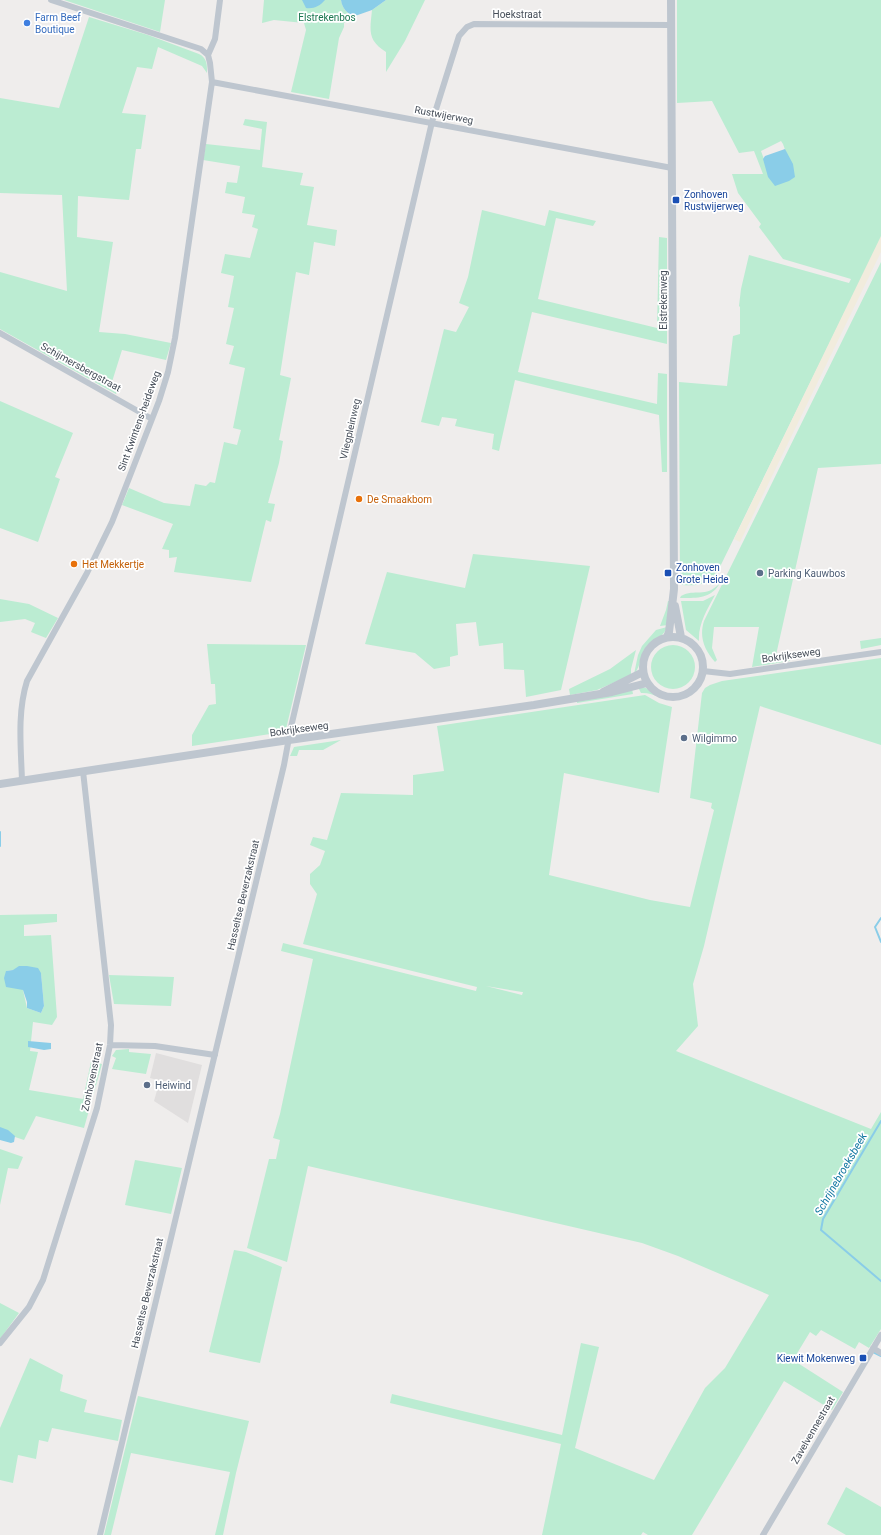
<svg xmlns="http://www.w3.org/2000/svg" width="881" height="1535" viewBox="0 0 881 1535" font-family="Roboto,sans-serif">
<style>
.education{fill:#e0dede}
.green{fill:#bbecd2;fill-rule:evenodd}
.sand{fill:#f1ecdd}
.water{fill:#8acde8}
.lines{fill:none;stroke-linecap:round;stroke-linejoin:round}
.stream{stroke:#8acde8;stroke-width:2}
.minor{stroke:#bec6cf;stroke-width:6}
.tertiary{stroke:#bec6cf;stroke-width:8}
.shop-dot{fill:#3f7fe0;stroke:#fff;stroke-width:1.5}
.transit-dot{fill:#1a4fb4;stroke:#fff;stroke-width:1.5}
.food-dot{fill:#e8710a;stroke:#fff;stroke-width:1.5}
.service-dot{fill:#5c6f8a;stroke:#fff;stroke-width:1.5}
.labels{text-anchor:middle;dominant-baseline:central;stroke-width:3.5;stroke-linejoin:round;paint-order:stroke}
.street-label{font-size:10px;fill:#464e59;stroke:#fff}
.shop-label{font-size:10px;fill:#366cbe;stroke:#fff;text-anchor:start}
.park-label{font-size:10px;fill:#1a7750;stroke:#fff}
.transit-label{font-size:10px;fill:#164399;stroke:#fff;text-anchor:start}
.food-label{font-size:10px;fill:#c56008;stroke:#fff;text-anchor:start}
.service-label{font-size:10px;fill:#4e5e75;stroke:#fff;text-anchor:start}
.water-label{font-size:11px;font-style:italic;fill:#1177a1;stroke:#fff}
</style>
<rect width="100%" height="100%" fill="#efedec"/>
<path class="education" d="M 156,1053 L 202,1065 L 188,1123 L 154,1101 L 158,1087 L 156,1086 L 157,1080 L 150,1078 Z"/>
<path class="green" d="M 64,0 L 165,0 L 160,32 Z
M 264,0 L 341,0 C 342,7 346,12 352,16 L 344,23 L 344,27 L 339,38 L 329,99 L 291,92 L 306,30 L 304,23 L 274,20 L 262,23 Z
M 386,0 L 425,0 L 405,41 L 386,72 L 386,52 C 367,40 370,30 372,10 Z
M 677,0 L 881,0 L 881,238 L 715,577 C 705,585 695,586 682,585 L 680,581 L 679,382 L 727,386 L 733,336 L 740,334 L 740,307 L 739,306 L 741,289 L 749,255 L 849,283 L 851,279 L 783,259 L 759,227 L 761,224 L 738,193 L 732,174 L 763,174 L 754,151 L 739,153 L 712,101 L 677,103 ZM 781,141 L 783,144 L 794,175 L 772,181 L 761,151 Z
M 89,17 L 148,35 L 199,54 C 207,58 207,64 207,73 L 202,66 L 158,47 L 152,69 L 137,67 L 122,113 L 146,115 L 141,149 L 136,149 L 129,200 L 78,196 L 77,237 L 113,242 L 99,332 L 125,334 L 171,343 L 166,360 L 122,350 L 111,385 L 118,389 L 116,394 L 0,329 L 0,272 L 67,291 L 62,195 L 0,193 L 0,98 L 59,108 Z
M 245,119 L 267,122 L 262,167 L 303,173 L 300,185 L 314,187 L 307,225 L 337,230 L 335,246 L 314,242 L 309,275 L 296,272 L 280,375 L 291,378 L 279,440 L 283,441 L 279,463 L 268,503 L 275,504 L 271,522 L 266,520 L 251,582 L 174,572 L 177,557 L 169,558 L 169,550 L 162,549 L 173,524 L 122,505 L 129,488 L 164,503 L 190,506 L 195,484 L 206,486 L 210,482 L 215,483 L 224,442 L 237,445 L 241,430 L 233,428 L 245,368 L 229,364 L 234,346 L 226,344 L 234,308 L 228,307 L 234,276 L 221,273 L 225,254 L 250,258 L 258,229 L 252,227 L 255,215 L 242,213 L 245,197 L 225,193 L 227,182 L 237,183 L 240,166 L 203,160 L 206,144 L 260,150 L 262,129 L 243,125 Z
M 482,210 L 545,226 L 549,210 L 596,221 L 593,226 L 556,218 L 538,299 L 657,328 L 659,237 L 667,238 L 667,344 L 532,312 L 518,372 L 657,404 L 658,373 L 667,374 L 667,472 L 662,472 L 659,415 L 515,380 L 499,451 L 492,449 L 494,434 L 455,426 L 457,419 L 442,417 L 439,426 L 421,422 L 444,329 L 456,332 L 469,307 L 459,303 L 468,277 Z
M 881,262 L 881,464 L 818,468 L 776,655 L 789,655 L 790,661 L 752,667 L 759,627 L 714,627 L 712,648 L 717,660 L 715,662 C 704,649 699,637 704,621 Z
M 0,401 L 73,433 L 55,477 L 60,479 L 38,542 L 0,528 Z
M 473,554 L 590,566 L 561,690 L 526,697 L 524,670 L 504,669 L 503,643 L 479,646 L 476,622 L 456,624 L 458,655 L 450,657 L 450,666 L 434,669 L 415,653 L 365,644 L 387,572 L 465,588 Z
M 720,583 C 711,599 697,598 680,598 L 681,596 C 695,588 705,599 720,583 Z
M 715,595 C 707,610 698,624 699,641 L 686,630 L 681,601 L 703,601 Z
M 0,599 L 29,604 L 58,618 L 46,638 L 31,632 L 35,623 L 25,619 L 0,622 Z
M 668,601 L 670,601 L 668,625 L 660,626 L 666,610 Z
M 667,627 C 663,638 654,639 646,647 C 639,656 642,665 634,674 L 638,655 L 642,646 L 656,630 Z
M 881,638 L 881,645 L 861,649 L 860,641 Z
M 207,644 L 306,645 L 286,729 L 283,732 L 192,746 L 192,735 L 209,705 L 216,704 L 215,684 L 211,684 Z
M651 667a22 22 0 1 1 44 0a22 22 0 1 1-44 0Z
M 636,650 L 631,669 L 631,675 L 597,690 L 570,695 L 569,689 L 610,669 Z
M 881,658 L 881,745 L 760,706 L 704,946 L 693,984 L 698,1026 L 676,1051 L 871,1129 L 881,1112 L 881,1329 L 869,1348 L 859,1342 L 855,1349 L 821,1330 L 816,1336 L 810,1332 L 793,1360 L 843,1392 L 832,1410 L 784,1381 L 692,1535 L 648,1535 L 643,1532 L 641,1535 L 542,1535 L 561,1444 L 390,1403 L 392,1394 L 562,1435 L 581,1343 L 599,1347 L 575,1448 L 654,1480 L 705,1388 L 725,1368 L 769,1295 L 678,1256 L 642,1243 L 308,1166 L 287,1262 L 247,1248 L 269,1159 L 276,1159 L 280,1140 L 273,1138 L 280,1114 L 313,959 L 281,951 L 283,943 L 476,991 L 477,987 L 303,944 L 317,894 L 310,884 L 310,874 L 320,865 L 325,851 L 310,845 L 313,837 L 327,840 L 341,793 L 413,795 L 413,775 L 444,771 L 437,726 L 645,695 L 659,703 L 672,707 L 659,793 L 564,773 L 549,875 L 650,900 L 690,907 L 714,810 L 711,808 L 712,803 L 690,798 L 702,693 L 705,688 L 710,685 L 722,681 ZM 486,986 L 522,992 L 523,992 L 522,995 Z
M 638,687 L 646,688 L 663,698 L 675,700 C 663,701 653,692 641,693 Z
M 632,689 L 633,694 L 577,703 L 577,701 Z
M 341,740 L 323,750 L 299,750 L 297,756 L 290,756 L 294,747 Z
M 57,914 L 57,922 L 24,925 L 24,936 L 51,935 L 57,1017 L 52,1025 L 33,1022 L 30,1051 L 38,1052 L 29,1090 L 83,1099 L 91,1062 L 102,1064 L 84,1128 L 36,1116 L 24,1140 L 0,1132 L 0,915 ZM 13,970 L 41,973 L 44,1006 L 41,1013 L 27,1008 L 23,990 L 6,971 Z
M 109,975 L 174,977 L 171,1006 L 114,1004 Z
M 129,1049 L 129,1052 L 151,1054 L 146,1074 L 112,1069 L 116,1058 L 112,1056 L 116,1050 Z
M 0,1149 L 23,1157 L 18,1169 L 8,1168 L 0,1205 Z
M 135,1160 L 182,1168 L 171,1214 L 125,1205 Z
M 234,1250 L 246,1252 L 282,1267 L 260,1363 L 209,1352 Z
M 0,1303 L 19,1313 L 0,1339 Z
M 30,1358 L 63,1375 L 60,1391 L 87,1400 L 84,1412 L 122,1420 L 118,1441 L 52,1428 L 48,1442 L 39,1440 L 36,1459 L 18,1455 L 13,1483 L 0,1480 L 0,1428 Z
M 138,1396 L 249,1421 L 236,1473 L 223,1535 L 215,1535 L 230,1472 L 131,1453 L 111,1535 L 104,1535 Z
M 846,1487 L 881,1507 L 881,1535 L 846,1535 L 827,1524 Z"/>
<path class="sand" d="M 881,236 L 881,252 L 740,542 L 734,539 Z"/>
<path class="water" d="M 302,0 L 325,0 C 320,6 314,9 306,8 Z
M 341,0 L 386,0 L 372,10 L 355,16 C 347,14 342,8 341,0 Z
M 785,149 L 793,164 L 795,177 L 789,181 L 775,186 L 768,177 L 763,159 L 765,156 Z
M 19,966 L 27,966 L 38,968 L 41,973 L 44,1006 L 41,1013 L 27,1008 L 27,1002 L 23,990 L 6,987 L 4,978 L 6,971 L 13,970 Z
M 28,1041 L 51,1043 L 51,1049 L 44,1050 L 28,1047 Z
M 0,1127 L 8,1130 L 15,1136 L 14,1142 L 11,1143 L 0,1140 Z"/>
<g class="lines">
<path class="stream" d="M 0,832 L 0,846
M 881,918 L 875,927 L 881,942
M 881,1121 L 823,1219 L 821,1230 L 881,1281
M 873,1352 L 881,1356"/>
<path class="minor" d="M 51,0 L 201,49 L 208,55
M 212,82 L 672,168
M 0,333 L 152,419
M 703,671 L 730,674 L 881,652
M 22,781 C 21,748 17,713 27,681 L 87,573 L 112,522 L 159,401 L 168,372 L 175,338 L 212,82 L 210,63 L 208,55 L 215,39 L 220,0
M 110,1045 L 155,1046 L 215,1055
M 0,1343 L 29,1307 L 43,1280 L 97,1108 L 110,1045 L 111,1025 L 83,771
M 873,1348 L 881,1353
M 100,1535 L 284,765 L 291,727 L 432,122 L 459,36 L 467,27 L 474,24 L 671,25
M 763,1535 L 881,1335"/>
<path class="tertiary" d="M 675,606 L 681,637
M643 667a30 30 0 1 1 60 0a30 30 0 1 1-60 0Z
M 667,637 L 669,632 L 674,589 L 671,0
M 603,692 L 643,672
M 0,784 L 289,740 L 534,705 L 612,692 L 647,683"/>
</g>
<circle class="shop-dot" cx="27" cy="23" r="4"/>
<g class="transit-dot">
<rect x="672" y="196" width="8" height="8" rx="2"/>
<rect x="664" y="569" width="8" height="8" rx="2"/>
<rect x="859" y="1354" width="8" height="8" rx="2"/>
</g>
<g class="food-dot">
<circle cx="359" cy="499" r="4"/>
<circle cx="74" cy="564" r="4"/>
</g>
<g class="service-dot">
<circle cx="760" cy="573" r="4"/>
<circle cx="684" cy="738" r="4"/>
<circle cx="147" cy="1085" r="4"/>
</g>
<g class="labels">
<g class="street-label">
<text x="517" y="14">Hoekstraat</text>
<text transform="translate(444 115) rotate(11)">Rustwijerweg</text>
<text transform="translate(663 300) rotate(-90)">Elstrekenweg</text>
<text transform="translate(81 367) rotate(29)">Schijmersbergstraat</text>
<text transform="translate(139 421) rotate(-70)">Sint Kwintens-heideweg</text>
<text transform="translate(350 429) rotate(-77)">Vliegpleinweg</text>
<text transform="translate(791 655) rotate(-8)">Bokrijkseweg</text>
<text transform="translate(299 729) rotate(-8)">Bokrijkseweg</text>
<text transform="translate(243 895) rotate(-77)">Hasseltse Beverzakstraat</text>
<text transform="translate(92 1077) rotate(-78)">Zonhovenstraat</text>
<text transform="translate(147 1293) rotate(-77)">Hasseltse Beverzakstraat</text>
<text transform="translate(813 1430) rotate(-60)">Zavelvennestraat</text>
</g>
<g class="shop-label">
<text x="35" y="17">Farm Beef<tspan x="35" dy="12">Boutique</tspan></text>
</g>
<g class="park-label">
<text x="327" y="17">Elstrekenbos</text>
</g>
<g class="transit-label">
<text x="684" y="194">Zonhoven<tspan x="684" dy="12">Rustwijerweg</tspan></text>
<text x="676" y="567">Zonhoven<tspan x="676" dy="12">Grote Heide</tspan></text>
<text x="855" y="1358" text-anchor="end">Kiewit Mokenweg</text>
</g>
<g class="food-label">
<text x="367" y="499">De Smaakbom</text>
<text x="82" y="564">Het Mekkertje</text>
</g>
<g class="service-label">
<text x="768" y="573">Parking Kauwbos</text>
<text x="692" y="738">Wilgimmo</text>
<text x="155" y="1085">Heiwind</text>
</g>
<g class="water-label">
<text transform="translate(841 1174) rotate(-60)">Schrijnebroeksbeek</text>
</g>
</g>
</svg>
